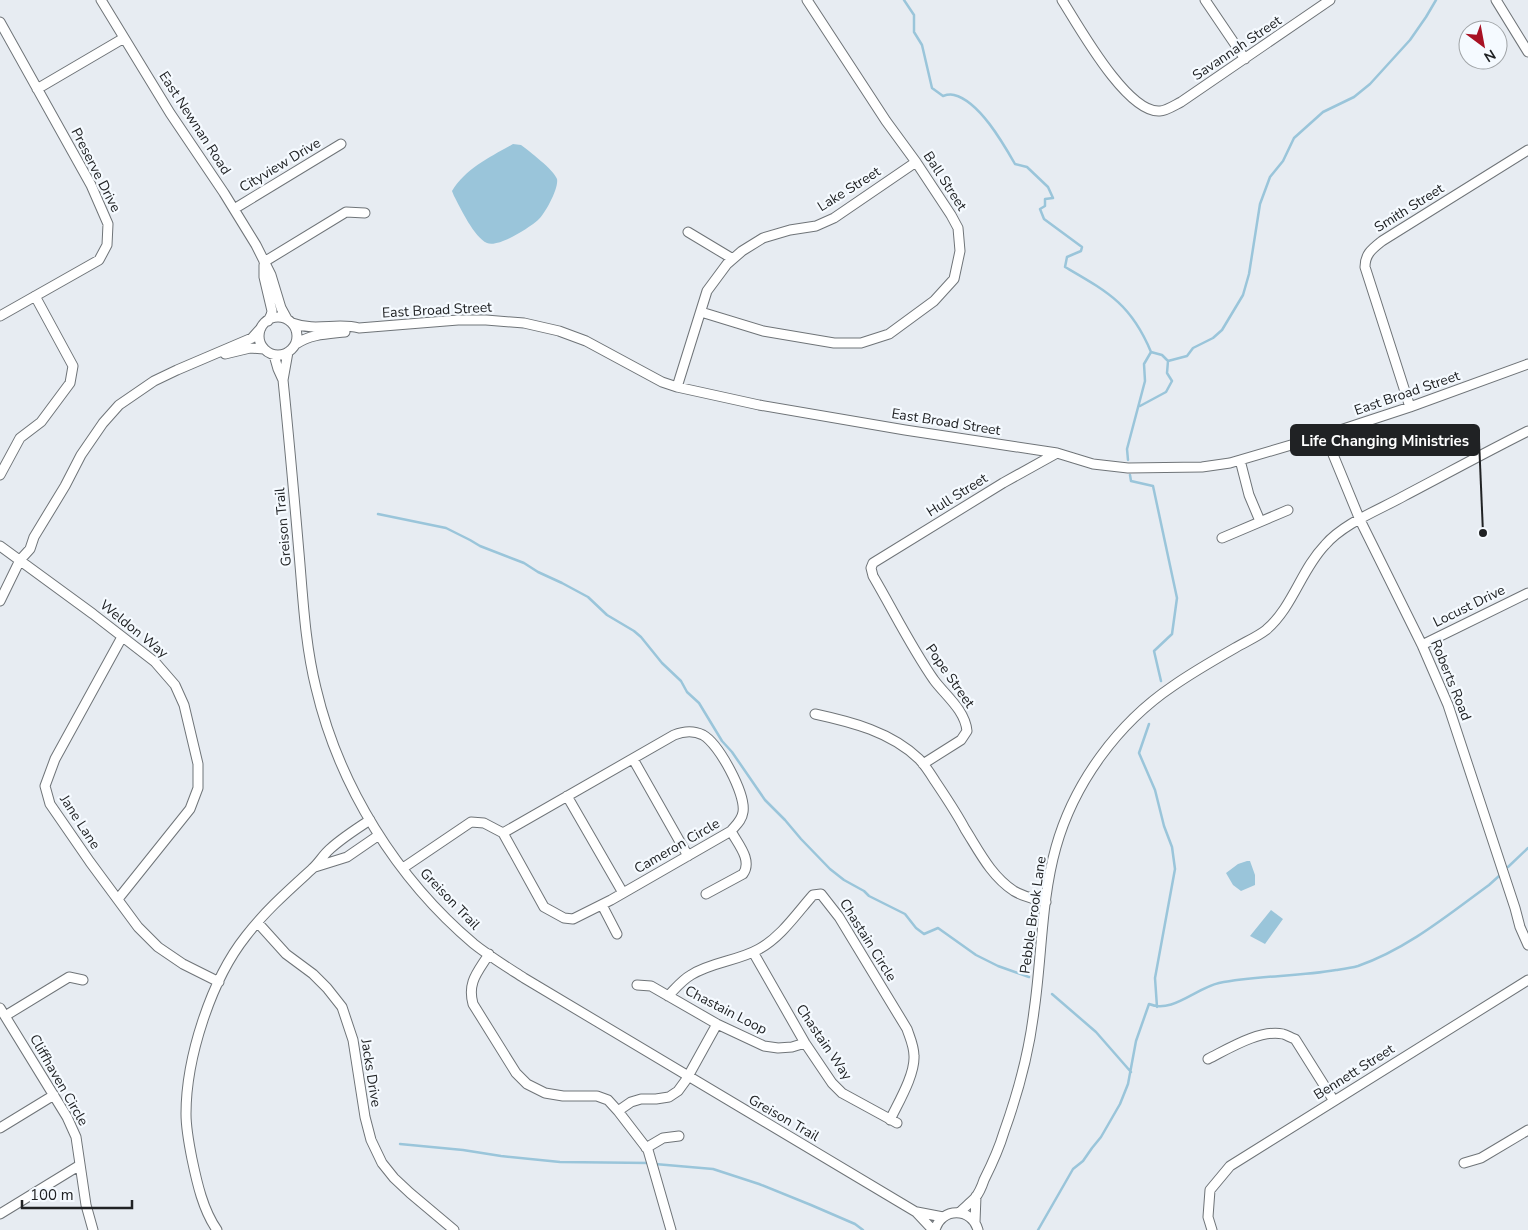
<svg xmlns="http://www.w3.org/2000/svg" width="1528" height="1230" viewBox="0 0 1528 1230" font-family="'Nunito Sans',sans-serif">
<style>
.water{fill:#9ac5da}
.lines{fill:none;stroke-linecap:round;stroke-linejoin:round}
.stream{stroke:#9ac5da;stroke-width:2.5}
.minor-casing{stroke:#6f7478;stroke-width:11}
.minor{stroke:#fff;stroke-width:9}
.labels{text-anchor:middle;dominant-baseline:central;stroke-width:4.5;stroke-linejoin:round;paint-order:stroke}
.street-label{font-size:14px;fill:#202224;stroke:#f5faff}
.leader{fill:none;stroke:#202224;stroke-width:2}
.callout-dot{fill:#202224;stroke:#f5faff;stroke-width:2}
.callout{fill:#202224;stroke:#202224;stroke-width:2}
.callout-label{font-size:15px;text-anchor:middle;font-weight:bold;fill:#fff}
</style>
<rect width="100%" height="100%" fill="#e7ecf2"/>
<path class="water" d="M 513,144 L 521,145 C 529,151 554,170 557,179 C 559,188 545,214 538,220 C 529,228 498,248 487,243 C 474,237 461,209 454,196 L 452,191 C 466,168 490,157 513,144 Z
M 1247,861 L 1250,861 L 1255,875 L 1255,885 L 1241,891 L 1233,885 L 1226,873 L 1238,864 Z
M 1271,910 L 1283,919 L 1265,944 L 1250,936 Z"/>
<g class="lines">
<path class="stream" d="M 904,0 L 914,15 L 914,32 L 922,45 L 932,88 L 943,96 C 946,95 950,94 954,95 C 979,101 1003,143 1015,164 L 1027,167 L 1048,187 L 1053,198 L 1045,199 L 1045,206 L 1040,209 L 1044,219 L 1082,247 L 1081,251 L 1067,257 L 1065,267 C 1108,292 1131,304 1151,352 L 1144,364 L 1145,381 L 1127,449 L 1128,460
M 1151,352 L 1162,355 L 1168,361
M 1140,406 L 1166,392 L 1172,381 L 1167,373 L 1168,361 L 1187,356 L 1193,348 L 1213,338 L 1222,330 L 1243,295 L 1249,274 L 1260,204 L 1270,177 L 1283,161 L 1294,138 L 1323,112 L 1354,97 L 1370,84 L 1410,40 L 1426,17 L 1436,0
M 1130,475 L 1131,481 L 1153,486 L 1177,598 L 1172,634 L 1154,651 L 1161,681
M 378,514 L 446,528 L 470,540 L 480,546 L 524,563 L 538,572 L 562,583 L 588,597 L 607,615 L 634,631 L 641,637 L 662,663 L 681,681 L 687,692 L 699,703 L 722,741 L 732,752 L 765,800 L 785,820 L 801,839 L 830,869 L 844,880 L 864,891 L 869,896 L 905,914 L 916,928 L 924,934 L 938,928 L 976,955 L 998,966 L 1029,977
M 1149,724 L 1139,753 L 1155,790 L 1164,826 L 1172,847 L 1175,869 L 1155,978 L 1157,1007
M 1508,867 L 1528,848
M 1052,994 L 1096,1032 L 1131,1072
M 400,1144 L 463,1150 L 501,1156 L 560,1162 L 650,1163
M 655,1164 L 713,1169 L 759,1184 L 811,1205 L 855,1224 L 863,1230
M 1038,1230 L 1073,1169 L 1083,1161 L 1092,1148 L 1101,1137 L 1120,1104 L 1128,1084 L 1136,1041 L 1149,1004 C 1172,1014 1196,988 1219,983 C 1257,975 1297,977 1336,970 C 1343,969 1351,968 1358,966 C 1407,949 1448,915 1489,885 L 1499,876"/>
<defs>
<path id="minor" d="M 101,0 L 170,113 L 224,193 L 256,245 L 271,275 L 281,308 L 287,319
M 1062,0 C 1078,25 1127,114 1160,111 C 1166,111 1175,105 1181,102 L 1330,0
M 1205,0 L 1245,59
M 1496,0 L 1528,52
M 0,22 L 91,185 L 108,224 L 107,245 L 99,260 L 0,316
M 37,89 L 124,38
M 234,209 L 341,144
M 688,232 L 733,259
M 264,262 L 346,212 L 365,213
M 264,265 L 264,277 L 272,311 L 271,315 L 268,321
M 701,312 L 763,331 L 834,343 L 861,343 L 889,334 L 934,301 L 954,279 L 960,251 L 958,228 L 951,215 L 916,162 L 886,121 L 807,0
M259 336a19 19 0 1 1 38 0a19 19 0 1 1-38 0Z
M 292,323 C 316,332 337,322 359,328 L 458,320 L 486,320 L 524,323 L 559,331 L 586,341 L 662,382 L 677,387 L 759,405 L 905,430 L 1057,453 L 1093,464 L 1128,468 L 1202,467 L 1230,463 L 1325,435 L 1410,407 L 1528,364
M 296,344 C 311,334 327,334 345,332
M 288,352 L 283,380 C 289,438 294,495 299,553 C 303,598 305,644 316,688 C 339,786 397,879 474,944 C 489,956 507,967 524,978 L 916,1212 L 933,1230
M 225,354 L 250,348 L 264,349
M 274,355 L 278,369 L 283,380
M 677,387 L 707,291 L 727,264 L 742,251 L 763,238 L 790,230 L 816,226 L 834,218 L 916,162
M 1410,407 L 1365,267 C 1365,254 1372,249 1382,241 L 1528,150
M 1325,435 L 1360,520 L 1422,645 L 1448,705 L 1515,908 L 1520,927 L 1528,945
M 1240,460 L 1249,495 L 1260,521
M 0,475 L 20,438 L 41,422 L 70,383 L 73,366 L 35,296
M 1222,538 L 1288,510
M 0,546 L 93,614 L 155,662 L 175,685 L 184,705 L 198,764 L 198,788 L 190,809 L 118,899
M 0,601 L 20,560 L 30,549 L 34,537 L 65,486 L 81,455 L 103,423 L 119,405 L 154,381 L 177,370 L 252,338 L 261,328
M 122,637 L 55,759 L 45,786 L 50,804 L 90,862 L 138,927 L 158,947 L 183,964 L 219,982
M 1422,645 L 1528,593
M 815,714 C 852,722 891,732 919,759 C 925,765 930,773 935,781 C 945,796 956,812 965,829 C 979,851 991,876 1014,891 C 1024,897 1035,899 1046,902
M 633,759 L 688,856
M 923,764 L 961,740 L 967,731 C 965,710 945,695 934,680 C 911,647 893,610 873,576 L 871,568 L 873,563 L 1003,483 L 1057,453
M 567,796 L 623,893
M 315,867 L 347,857 L 379,835
M 403,868 L 471,822 L 484,823 L 503,833 L 544,907 L 564,918 L 573,919 L 611,900 L 731,831 C 736,825 742,820 743,812 C 746,794 719,744 703,735 C 693,730 684,731 674,735 L 503,833
M 706,894 L 743,874 C 753,860 737,843 731,831
M 602,905 L 617,934
M 258,923 L 286,954 L 313,974 L 327,988 L 342,1007 L 353,1040 L 365,1117 L 371,1140 L 382,1163 L 394,1178 L 410,1193 L 454,1230
M 753,952 L 805,1043 L 832,1083 L 842,1093 L 897,1123
M 489,954 C 478,972 467,982 473,1004 L 516,1073 L 527,1084 L 545,1093 L 563,1096 L 597,1096 L 608,1100 L 618,1111
M 637,985 L 651,986 L 717,1024 L 764,1046 L 778,1048 L 792,1047 L 805,1043
M 668,996 C 675,989 682,980 691,975 C 711,962 738,961 759,949 C 781,937 797,913 813,895 L 821,894 L 839,917 L 907,1029 C 910,1038 914,1046 914,1056 C 915,1075 898,1103 890,1120
M 0,1008 L 67,1117 L 76,1137 L 86,1205 L 93,1230
M 5,1016 L 69,977 L 83,980
M 1208,1059 C 1228,1049 1260,1029 1283,1034 C 1287,1035 1291,1038 1295,1039 L 1334,1101
M 0,1128 L 54,1095
M 646,1148 L 663,1138 L 679,1136
M 1464,1163 L 1481,1158 L 1528,1130
M 917,1212 L 943,1217
M 960,1212 C 964,1208 970,1203 975,1198 C 979,1193 982,1186 984,1180 C 992,1164 999,1149 1004,1132 C 1018,1093 1029,1053 1034,1011 C 1042,957 1041,900 1056,847 C 1074,783 1118,723 1173,686 C 1193,672 1214,660 1235,648 C 1245,642 1257,637 1266,630 C 1293,607 1301,570 1325,545 C 1344,523 1379,510 1404,496 C 1446,474 1486,452 1528,431
M 0,1214 L 80,1165
M 975,1222 L 976,1196
M 217,1230 C 203,1210 197,1183 192,1159 C 189,1144 186,1129 186,1114 C 186,1058 211,980 246,936 C 265,911 289,890 312,869 C 319,863 323,855 330,849 C 342,838 356,829 370,820
M 671,1230 L 648,1150 L 618,1111 L 631,1102 L 641,1099 L 656,1099 L 669,1097 L 678,1091 L 686,1080 L 717,1024
M 935,1230 C 941,1207 972,1207 978,1230
M 1212,1230 L 1208,1217 L 1210,1190 L 1230,1166 L 1528,980"/>
</defs>
<use href="#minor" class="minor-casing"/>
<use href="#minor" class="minor"/>
</g>
<g class="labels">
<g class="street-label">
<text transform="translate(1237 48) rotate(-34)">Savannah Street</text>
<text transform="translate(195 123) rotate(57)">East Newnan Road</text>
<text transform="translate(280 165) rotate(-31)">Cityview Drive</text>
<text transform="translate(96 170) rotate(63)">Preserve Drive</text>
<text transform="translate(945 181) rotate(57)">Ball Street</text>
<text transform="translate(849 189) rotate(-32)">Lake Street</text>
<text transform="translate(1409 208) rotate(-32)">Smith Street</text>
<text transform="translate(437 310) rotate(-3)">East Broad Street</text>
<text transform="translate(1407 393) rotate(-19)">East Broad Street</text>
<text transform="translate(946 422) rotate(9)">East Broad Street</text>
<text transform="translate(957 495) rotate(-32)">Hull Street</text>
<text transform="translate(283 527) rotate(-95)">Greison Trail</text>
<text transform="translate(1469 606) rotate(-26)">Locust Drive</text>
<text transform="translate(134 629) rotate(39)">Weldon Way</text>
<text transform="translate(950 676) rotate(55)">Pope Street</text>
<text transform="translate(1451 680) rotate(68)">Roberts Road</text>
<text transform="translate(80 822) rotate(57)">Jane Lane</text>
<text transform="translate(677 846) rotate(-30)">Cameron Circle</text>
<text transform="translate(450 899) rotate(46)">Greison Trail</text>
<text transform="translate(1033 915) rotate(-82)">Pebble Brook Lane</text>
<text transform="translate(868 940) rotate(58)">Chastain Circle</text>
<text transform="translate(726 1010) rotate(27)">Chastain Loop</text>
<text transform="translate(824 1042) rotate(56)">Chastain Way</text>
<text transform="translate(1354 1072) rotate(-32)">Bennett Street</text>
<text transform="translate(371 1073) rotate(81)">Jacks Drive</text>
<text transform="translate(59 1080) rotate(60)">Cliffhaven Circle</text>
<text transform="translate(784 1118) rotate(30)">Greison Trail</text>
</g>
</g>
<path class="leader" d="M1483 533L1479 440"/>
<circle class="callout-dot" cx="1483" cy="533" r="5"/>
<rect class="callout" x="1291" y="425" width="188" height="30" rx="5"/>
<g class="callout-label">
<text x="1385" y="446">Life Changing Ministries</text>
</g>
<g transform="translate(1483 45) rotate(148)"><circle r="24" fill="#f5faff" stroke="#a0a4a7"/>
<path d="M0-4L9 19L0 12L-9 19Z" fill="#a81123"/>
<text y="-8" font-size="14" font-weight="bold" text-anchor="middle" fill="#202224">N</text>
</g>
<path d="M22 1200v8h110v-8" fill="none" stroke="#202224" stroke-width="2.5"/>
<text x="30" y="1200" font-size="15" fill="#202224" stroke="#f5faff" stroke-width="4" paint-order="stroke">100 m</text>
</svg>
